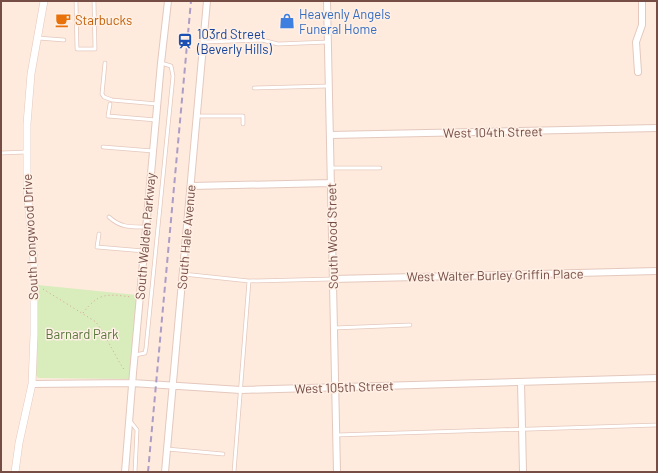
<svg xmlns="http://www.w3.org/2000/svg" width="658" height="473" viewBox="0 0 658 473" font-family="Barlow,sans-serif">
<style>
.green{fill:#d8ecbc}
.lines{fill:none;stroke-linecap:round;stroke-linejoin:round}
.service-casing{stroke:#e4c8bd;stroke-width:4.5}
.minor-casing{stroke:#e4c8bd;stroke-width:8}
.tertiary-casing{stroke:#e4c8bd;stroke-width:8}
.path{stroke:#d9a597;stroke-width:1;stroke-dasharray:1 3;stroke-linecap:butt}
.service{stroke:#fff;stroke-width:3}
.minor{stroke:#fff;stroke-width:6}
.tertiary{stroke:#fff;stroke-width:7}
.rail{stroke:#ac9dc6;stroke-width:2;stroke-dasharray:6 4;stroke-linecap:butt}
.labels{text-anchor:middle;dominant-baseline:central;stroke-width:3;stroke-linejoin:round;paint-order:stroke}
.shop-label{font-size:13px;fill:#366cbe;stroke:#fff0e6;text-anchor:start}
.food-label{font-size:13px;fill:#c56008;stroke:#fff0e6;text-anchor:start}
.transit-label{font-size:13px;fill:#164399;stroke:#fff0e6;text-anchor:start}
.street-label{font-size:13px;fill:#754d45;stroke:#fff0e6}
.park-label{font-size:13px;fill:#57763a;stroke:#fff0e6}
</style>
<rect width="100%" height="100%" fill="#feebde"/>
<path class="green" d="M 38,285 L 137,295 L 130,379 L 38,378 L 36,375 Z"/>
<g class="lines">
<defs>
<path id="service" d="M 76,1 L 77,49 L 95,49 L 94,1
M 38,38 L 64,40
M 204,42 L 262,40 L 278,44 L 328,42
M 105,63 L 102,94 L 104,97 L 112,100 L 157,104
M 254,88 L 328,86
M 110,104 L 108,116 L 156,120
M 197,116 L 243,116 L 243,124
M 103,147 L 153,151
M 1,153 L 26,152
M 330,168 L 380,168
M 109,217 C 121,228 131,227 146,227
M 99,234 L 97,247 L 144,251
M 183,274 L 249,281 L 333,279
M 334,328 L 410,325
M 135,355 L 145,353 L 146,348 L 173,76 L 171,66 L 161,63
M 130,421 L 137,430 L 135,472
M 336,435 L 657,425
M 167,449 L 223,454
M 234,472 L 249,281"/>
<path id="minor" d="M 327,1 L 337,472
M 638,72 L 636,42 L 642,25 L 642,1
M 330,135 L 657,128
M 191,186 L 331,183
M 333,279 L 657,271
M 521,382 L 523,472
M 32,384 L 132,383 L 241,390 L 657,378
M 125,472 L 133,373 L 161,63 L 168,1
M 165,472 L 207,1"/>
<path id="tertiary" d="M 15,472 L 19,443 L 32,384 L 34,335 L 34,262 L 27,190 L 27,124 L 31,74 L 44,1"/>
</defs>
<use href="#service" class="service-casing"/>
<use href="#minor" class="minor-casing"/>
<use href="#tertiary" class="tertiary-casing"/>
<path class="path" d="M 43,289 L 96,322 L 103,332 L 118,360 L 125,371
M 83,313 C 99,292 107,294 132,297"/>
<use href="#service" class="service"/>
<use href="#minor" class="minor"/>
<use href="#tertiary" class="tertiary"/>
<path class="rail" d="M 148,472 L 191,1"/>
</g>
<defs>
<symbol id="cafe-bare" viewBox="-9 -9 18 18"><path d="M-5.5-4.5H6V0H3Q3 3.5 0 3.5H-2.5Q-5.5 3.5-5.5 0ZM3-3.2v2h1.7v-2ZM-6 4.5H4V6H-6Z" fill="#e8710a" stroke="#fff0e6" stroke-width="2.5" paint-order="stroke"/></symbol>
<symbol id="shop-bare" viewBox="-9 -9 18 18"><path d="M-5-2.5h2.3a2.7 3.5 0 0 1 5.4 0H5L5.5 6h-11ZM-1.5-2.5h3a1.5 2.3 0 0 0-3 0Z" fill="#3f7fe0" stroke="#fff0e6" stroke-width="2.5" paint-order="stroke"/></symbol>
<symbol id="station-bare" viewBox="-9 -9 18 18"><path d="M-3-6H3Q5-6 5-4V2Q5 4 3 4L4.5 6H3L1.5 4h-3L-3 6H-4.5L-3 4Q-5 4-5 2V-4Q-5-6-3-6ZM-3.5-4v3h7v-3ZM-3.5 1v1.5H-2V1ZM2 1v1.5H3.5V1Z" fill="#1a4fb4" stroke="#fff0e6" stroke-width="2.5" paint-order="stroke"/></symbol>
</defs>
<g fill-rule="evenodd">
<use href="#cafe-bare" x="52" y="9" width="22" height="22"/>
<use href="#shop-bare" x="276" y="10" width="22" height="22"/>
<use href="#station-bare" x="174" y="30" width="22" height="22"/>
</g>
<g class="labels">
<g class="shop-label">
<text x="299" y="14">Heavenly Angels<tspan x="299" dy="15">Funeral Home</tspan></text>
</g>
<g class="food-label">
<text x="75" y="20">Starbucks</text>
</g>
<g class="transit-label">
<text x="197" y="34">103rd Street<tspan x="197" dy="15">(Beverly Hills)</tspan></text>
</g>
<g class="street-label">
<text transform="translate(493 132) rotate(-1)">West 104th Street</text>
<text transform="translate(145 236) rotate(-85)">South Walden Parkway</text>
<text transform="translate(332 236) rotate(-91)">South Wood Street</text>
<text transform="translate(30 237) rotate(-93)">South Longwood Drive</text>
<text transform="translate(186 237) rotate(-85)">South Hale Avenue</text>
<text transform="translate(495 275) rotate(-1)">West Walter Burley Griffin Place</text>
<text transform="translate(344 387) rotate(-2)">West 105th Street</text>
</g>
<g class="park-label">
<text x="82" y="334">Barnard Park</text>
</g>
</g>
<rect width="658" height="473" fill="none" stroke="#754d45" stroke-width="4"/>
</svg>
